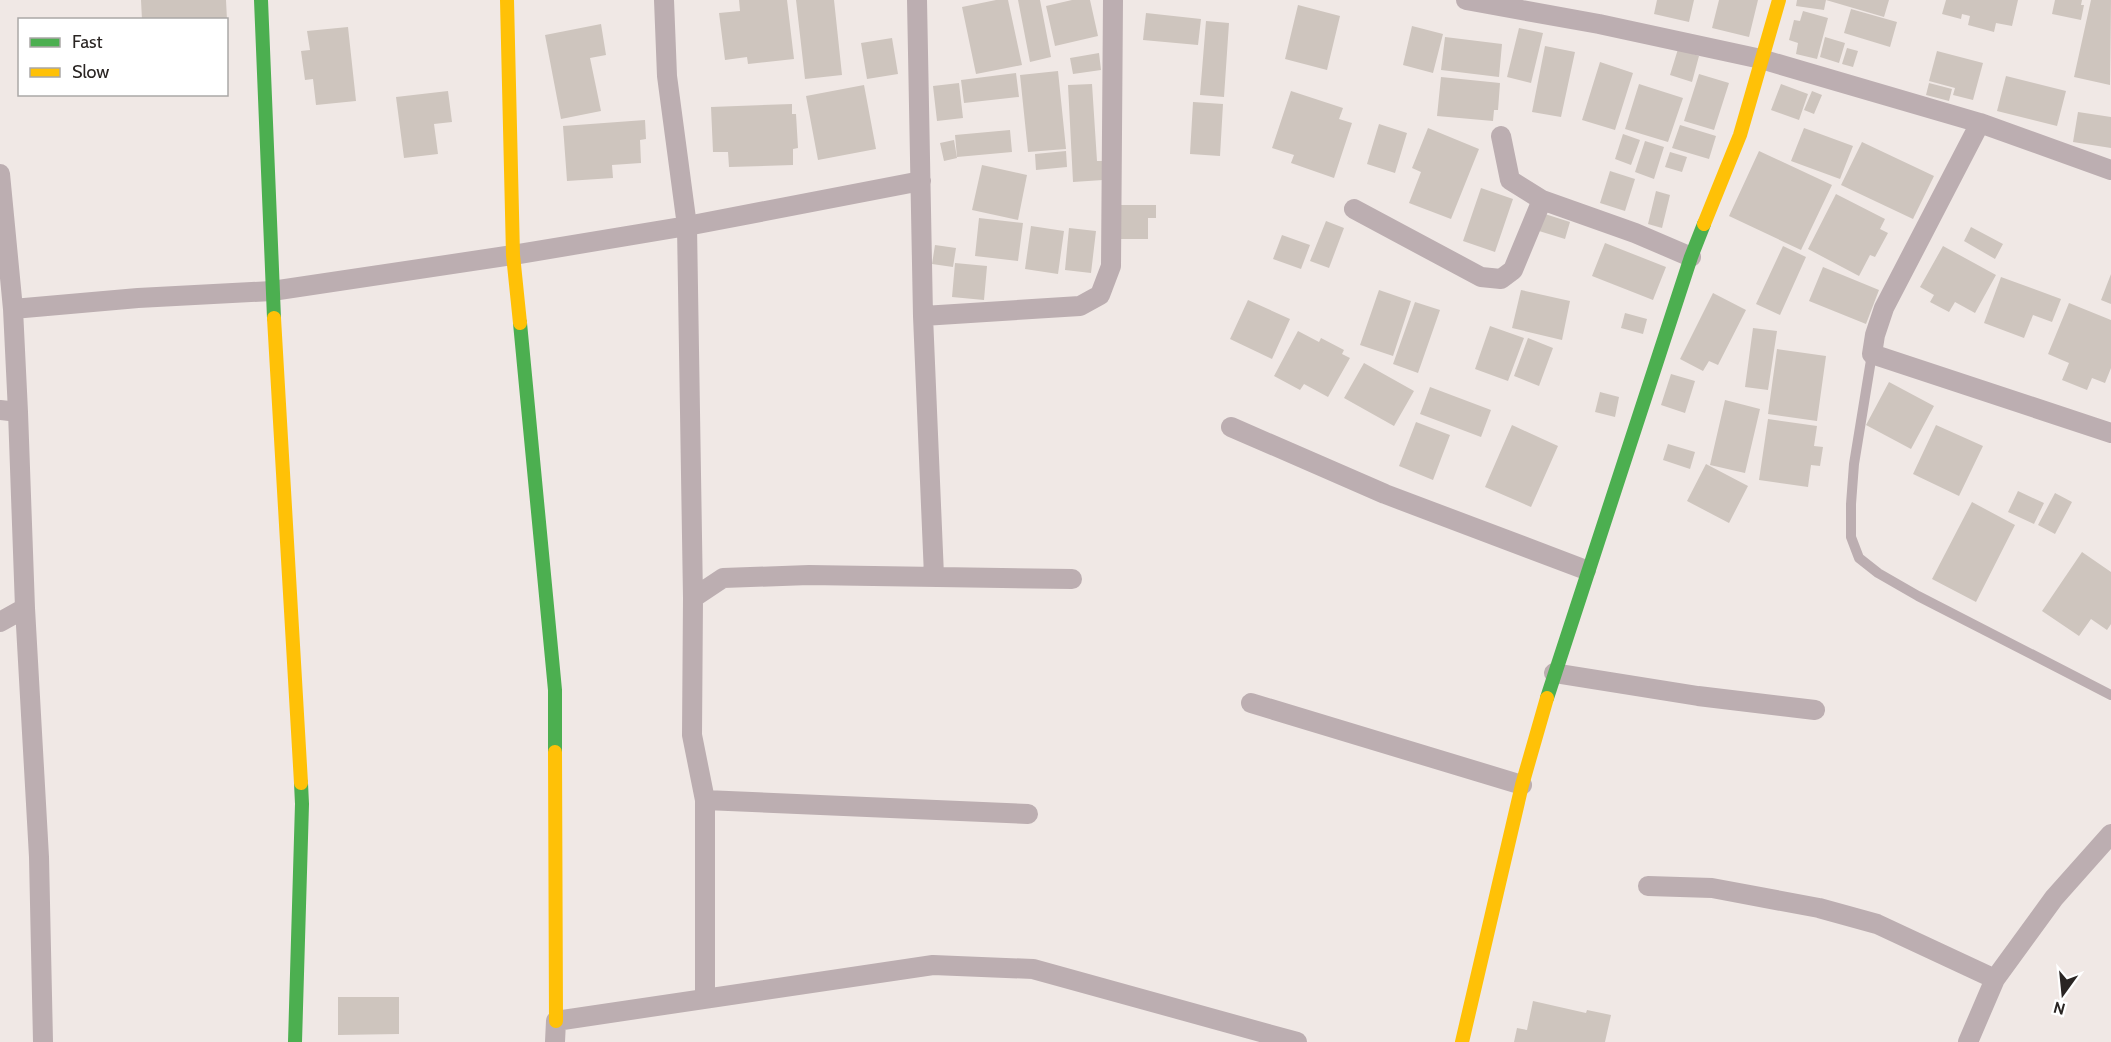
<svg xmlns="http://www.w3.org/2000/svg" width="2111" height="1042" viewBox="0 0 2111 1042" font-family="Cabin,sans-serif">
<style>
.building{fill:#cec5be}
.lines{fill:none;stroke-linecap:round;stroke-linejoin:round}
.lane{stroke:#bcaeb1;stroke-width:10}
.street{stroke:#bcaeb1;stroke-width:20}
.fast{stroke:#4caf50;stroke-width:14}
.slow{stroke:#ffc107;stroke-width:14}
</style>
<rect width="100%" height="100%" fill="#f0e8e5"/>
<path class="building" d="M 141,0 L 226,0 L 227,20 L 142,20 Z
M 739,0 L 787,0 L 794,59 L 748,64 L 747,57 L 725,60 L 719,13 L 740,11 Z
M 796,0 L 834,0 L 842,75 L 805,79 Z
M 996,0 L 1008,0 L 1022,65 L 976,74 L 962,7 Z
M 1018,0 L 1040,0 L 1051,57 L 1030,62 Z
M 1072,0 L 1090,0 L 1098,36 L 1055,46 L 1046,6 Z
M 1657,0 L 1694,0 L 1689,22 L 1654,14 Z
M 1719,0 L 1758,0 L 1749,37 L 1712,28 Z
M 1797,0 L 1826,0 L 1824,10 L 1796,6 Z
M 1826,0 L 1889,0 L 1884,17 Z
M 1946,0 L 2018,0 L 2012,26 L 1996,23 L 1994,32 L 1968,25 L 1970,16 L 1962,14 L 1961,19 L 1942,14 Z
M 2055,0 L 2082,0 L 2081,5 L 2084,5 L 2081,20 L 2052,14 Z
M 2091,0 L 2111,0 L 2110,85 L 2074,77 Z
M 1298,5 L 1340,16 L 1327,70 L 1285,59 Z
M 1851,9 L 1897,22 L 1890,47 L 1844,33 Z
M 1803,11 L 1828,18 L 1817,59 L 1796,54 L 1798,43 L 1789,40 L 1794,20 L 1800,21 Z
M 1146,13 L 1201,19 L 1198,45 L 1143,40 Z
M 1206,21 L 1229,23 L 1224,97 L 1200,95 Z
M 601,24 L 606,55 L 590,58 L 601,111 L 561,119 L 545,35 Z
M 1412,26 L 1443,34 L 1433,73 L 1403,65 Z
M 348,27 L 356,101 L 316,105 L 313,79 L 305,80 L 301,51 L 310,50 L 307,31 Z
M 1519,28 L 1543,33 L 1531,83 L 1507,77 Z
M 1445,37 L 1502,44 L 1499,77 L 1441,70 Z
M 1825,37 L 1845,43 L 1839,63 L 1820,57 Z
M 892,38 L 898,74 L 867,79 L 861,43 Z
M 1545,46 L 1575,52 L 1561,117 L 1532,112 Z
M 1847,48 L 1858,51 L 1853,67 L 1842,64 Z
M 1678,49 L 1699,56 L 1692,82 L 1670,75 Z
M 1937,51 L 1983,63 L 1973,100 L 1953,95 L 1955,88 L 1929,81 Z
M 1099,53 L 1101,70 L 1073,74 L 1070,58 Z
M 1600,62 L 1633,73 L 1615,130 L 1582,120 Z
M 1058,71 L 1066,149 L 1028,152 L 1020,75 Z
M 1016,73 L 1019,97 L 964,103 L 961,80 Z
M 1699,74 L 1729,83 L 1714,130 L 1684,121 Z
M 2006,76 L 2066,91 L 2057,126 L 1997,111 Z
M 1441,77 L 1500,83 L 1498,110 L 1494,110 L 1493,121 L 1437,116 Z
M 959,83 L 963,118 L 937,121 L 933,86 Z
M 1929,83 L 1952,89 L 1949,101 L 1926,95 Z
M 1092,84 L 1097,161 L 1102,161 L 1103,180 L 1073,182 L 1068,85 Z
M 1639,84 L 1683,98 L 1668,142 L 1625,129 Z
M 1781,84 L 1808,94 L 1799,120 L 1771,110 Z
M 864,85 L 876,149 L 818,160 L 806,96 Z
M 448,91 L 452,122 L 434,124 L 438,154 L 404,158 L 396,97 Z
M 1291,91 L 1343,108 L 1339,119 L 1352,123 L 1334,178 L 1291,163 L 1294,155 L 1272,148 Z
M 1812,91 L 1822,95 L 1814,114 L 1804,110 Z
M 1193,102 L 1223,104 L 1220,156 L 1190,154 Z
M 792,104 L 792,114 L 796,114 L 798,148 L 793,149 L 793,165 L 729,167 L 728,152 L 713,152 L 711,107 Z
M 2078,112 L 2111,117 L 2111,148 L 2073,142 Z
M 645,120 L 646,139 L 640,140 L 641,163 L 612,165 L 613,178 L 567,181 L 563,126 Z
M 1379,124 L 1407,133 L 1395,173 L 1367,164 Z
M 1680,125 L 1716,136 L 1709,159 L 1672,148 Z
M 1428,128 L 1479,149 L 1451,219 L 1409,203 L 1421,172 L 1412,168 Z
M 1804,128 L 1853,146 L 1840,179 L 1791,161 Z
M 1010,130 L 1012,152 L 957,157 L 955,135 Z
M 1623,134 L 1640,140 L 1631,165 L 1615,159 Z
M 954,140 L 957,158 L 944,161 L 940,143 Z
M 1645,141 L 1664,147 L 1654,179 L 1635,172 Z
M 1862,142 L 1934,176 L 1913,219 L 1841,185 Z
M 1066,151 L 1067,167 L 1036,170 L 1035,154 Z
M 1759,151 L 1832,185 L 1801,250 L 1729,216 Z
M 1670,152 L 1687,157 L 1682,172 L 1665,167 Z
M 982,165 L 1027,175 L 1018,220 L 972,210 Z
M 1610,171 L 1635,179 L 1625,211 L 1600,203 Z
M 1481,188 L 1513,199 L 1495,252 L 1463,241 Z
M 1656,191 L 1670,195 L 1662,228 L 1648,224 Z
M 1836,194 L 1885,219 L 1880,229 L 1888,233 L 1875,257 L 1870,255 L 1859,276 L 1808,249 Z
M 1119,205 L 1156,205 L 1156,218 L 1148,218 L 1148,239 L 1120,239 Z
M 1545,214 L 1570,222 L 1565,239 L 1539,231 Z
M 979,218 L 1023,223 L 1018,261 L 975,256 Z
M 1326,221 L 1344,228 L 1329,268 L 1310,261 Z
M 1031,226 L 1064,231 L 1058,274 L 1025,269 Z
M 1971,227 L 2003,244 L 1995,259 L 1964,241 Z
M 1069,228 L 1096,231 L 1091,273 L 1065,270 Z
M 1282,235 L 1310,245 L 1301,269 L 1273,259 Z
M 1605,243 L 1666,267 L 1653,300 L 1592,276 Z
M 935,245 L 956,248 L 953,267 L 932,264 Z
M 1783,246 L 1806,257 L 1780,315 L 1756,304 Z
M 1943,246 L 1996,275 L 1975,313 L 1955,302 L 1949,312 L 1930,302 L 1934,295 L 1920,287 Z
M 955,263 L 987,266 L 984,300 L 952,297 Z
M 1823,267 L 1879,290 L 1866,324 L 1809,301 Z
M 2111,274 L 2111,304 L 2101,300 Z
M 2001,277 L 2061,299 L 2052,322 L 2033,315 L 2024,338 L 1984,323 Z
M 1379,290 L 1411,301 L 1393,356 L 1360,345 Z
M 1521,290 L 1570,301 L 1562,340 L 1512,328 Z
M 1713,293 L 1746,310 L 1718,365 L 1709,361 L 1703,371 L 1680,359 Z
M 1248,300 L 1290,319 L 1272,359 L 1230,339 Z
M 1415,302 L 1440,310 L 1418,373 L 1393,364 Z
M 2069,303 L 2111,320 L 2111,368 L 2105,383 L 2092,378 L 2087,390 L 2062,380 L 2069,363 L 2048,354 Z
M 1625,313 L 1647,319 L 1643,334 L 1621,328 Z
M 1490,326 L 1524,338 L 1508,381 L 1475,369 Z
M 1753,328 L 1777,331 L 1768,390 L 1745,387 Z
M 1298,331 L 1319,342 L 1321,338 L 1344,350 L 1342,354 L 1350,358 L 1328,397 L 1304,384 L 1300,390 L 1274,376 Z
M 1528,338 L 1553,348 L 1539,386 L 1514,376 Z
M 1777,349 L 1826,356 L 1817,421 L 1768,414 Z
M 1364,363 L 1414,391 L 1394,426 L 1344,398 Z
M 1671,374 L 1695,381 L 1685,413 L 1661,405 Z
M 1889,382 L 1934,406 L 1911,449 L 1866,425 Z
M 1430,387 L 1491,410 L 1481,437 L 1420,414 Z
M 1600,392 L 1619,397 L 1615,417 L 1595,412 Z
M 1725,400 L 1760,409 L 1745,473 L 1710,465 Z
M 1768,419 L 1817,426 L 1814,446 L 1823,447 L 1820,466 L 1811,465 L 1808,487 L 1759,480 Z
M 1416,422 L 1450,435 L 1433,480 L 1399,466 Z
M 1512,425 L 1558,446 L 1531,507 L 1485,487 Z
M 1936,425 L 1983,446 L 1959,496 L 1913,474 Z
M 1668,444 L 1695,452 L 1690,469 L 1663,460 Z
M 1706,464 L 1748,486 L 1729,523 L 1687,501 Z
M 2018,491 L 2044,503 L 2034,524 L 2008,512 Z
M 2055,493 L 2072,502 L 2055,534 L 2038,525 Z
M 1972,502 L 2015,525 L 1976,602 L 1932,579 Z
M 2082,552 L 2111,572 L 2111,624 L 2107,630 L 2091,619 L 2079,636 L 2042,611 Z
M 338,997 L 399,997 L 399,1034 L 338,1035 Z
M 1533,1001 L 1586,1013 L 1587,1010 L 1611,1015 L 1605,1042 L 1514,1042 L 1517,1028 L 1527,1030 Z"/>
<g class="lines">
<path class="lane" d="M 1872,354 L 1854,464 L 1851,504 L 1851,537 L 1859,558 L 1878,573 L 1918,596 L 2111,695"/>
<path class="street" d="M 664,0 L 667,76 L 687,226 L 693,598
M 917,0 L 923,316 L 934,576
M 1466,0 L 1599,24 L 1761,59 L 1980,123 L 2111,170
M 1980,123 L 1884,308 L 1875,335 L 1872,354 L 2111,433
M 1501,136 L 1510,180 L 1542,200 L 1635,233 L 1691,257
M 0,174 L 13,309 L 18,412 L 25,608 L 39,857 L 43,1042
M 1354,209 L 1481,277 L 1501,279 L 1513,270 L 1542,200
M 13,309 L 138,298 L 272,291 L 513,255 L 687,226 L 921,181
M 923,316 L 1080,306 L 1100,295 L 1111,266 L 1113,0
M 0,410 L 18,412
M 1231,427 L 1385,494 L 1586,570
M 0,622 L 25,608
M 1554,673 L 1698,696 L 1815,710
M 1251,703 L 1522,785
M 705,800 L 1028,814
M 1648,886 L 1712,888 L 1819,908 L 1877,924 L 1995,979
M 705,999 L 705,800 L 692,735 L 693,598 L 723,578 L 809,575 L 1072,579
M 555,1042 L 556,1021 L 933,965 L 1033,969 L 1297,1042
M 1968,1042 L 1995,979 L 2054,898 L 2111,834"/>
<path class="fast" d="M 261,0 L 274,318
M 520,323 L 555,690 L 555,752
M 1547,698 L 1691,257 L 1704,224
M 295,1042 L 302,804 L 301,783"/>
<path class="slow" d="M 507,0 L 513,255 L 520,323
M 1704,224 L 1740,135 L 1779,0
M 274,318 L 301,783
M 555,752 L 556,1021
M 1462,1042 L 1522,785 L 1547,698"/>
</g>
<rect x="18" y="18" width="210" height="78" fill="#ffffff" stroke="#aaa8a7" stroke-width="1.5"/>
<rect x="30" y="38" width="30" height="9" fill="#4caf50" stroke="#aaa8a7" stroke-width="1.5"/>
<text x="72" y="48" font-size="18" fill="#2a2523">Fast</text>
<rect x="30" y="68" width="30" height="9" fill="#ffc107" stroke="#aaa8a7" stroke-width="1.5"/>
<text x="72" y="78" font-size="18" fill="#2a2523">Slow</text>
<g transform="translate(2063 994) rotate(195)" stroke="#ffffff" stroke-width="4.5" paint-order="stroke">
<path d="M0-4.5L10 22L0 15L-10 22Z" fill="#2a2523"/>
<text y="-9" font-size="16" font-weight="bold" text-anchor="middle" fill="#2a2523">N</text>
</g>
</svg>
